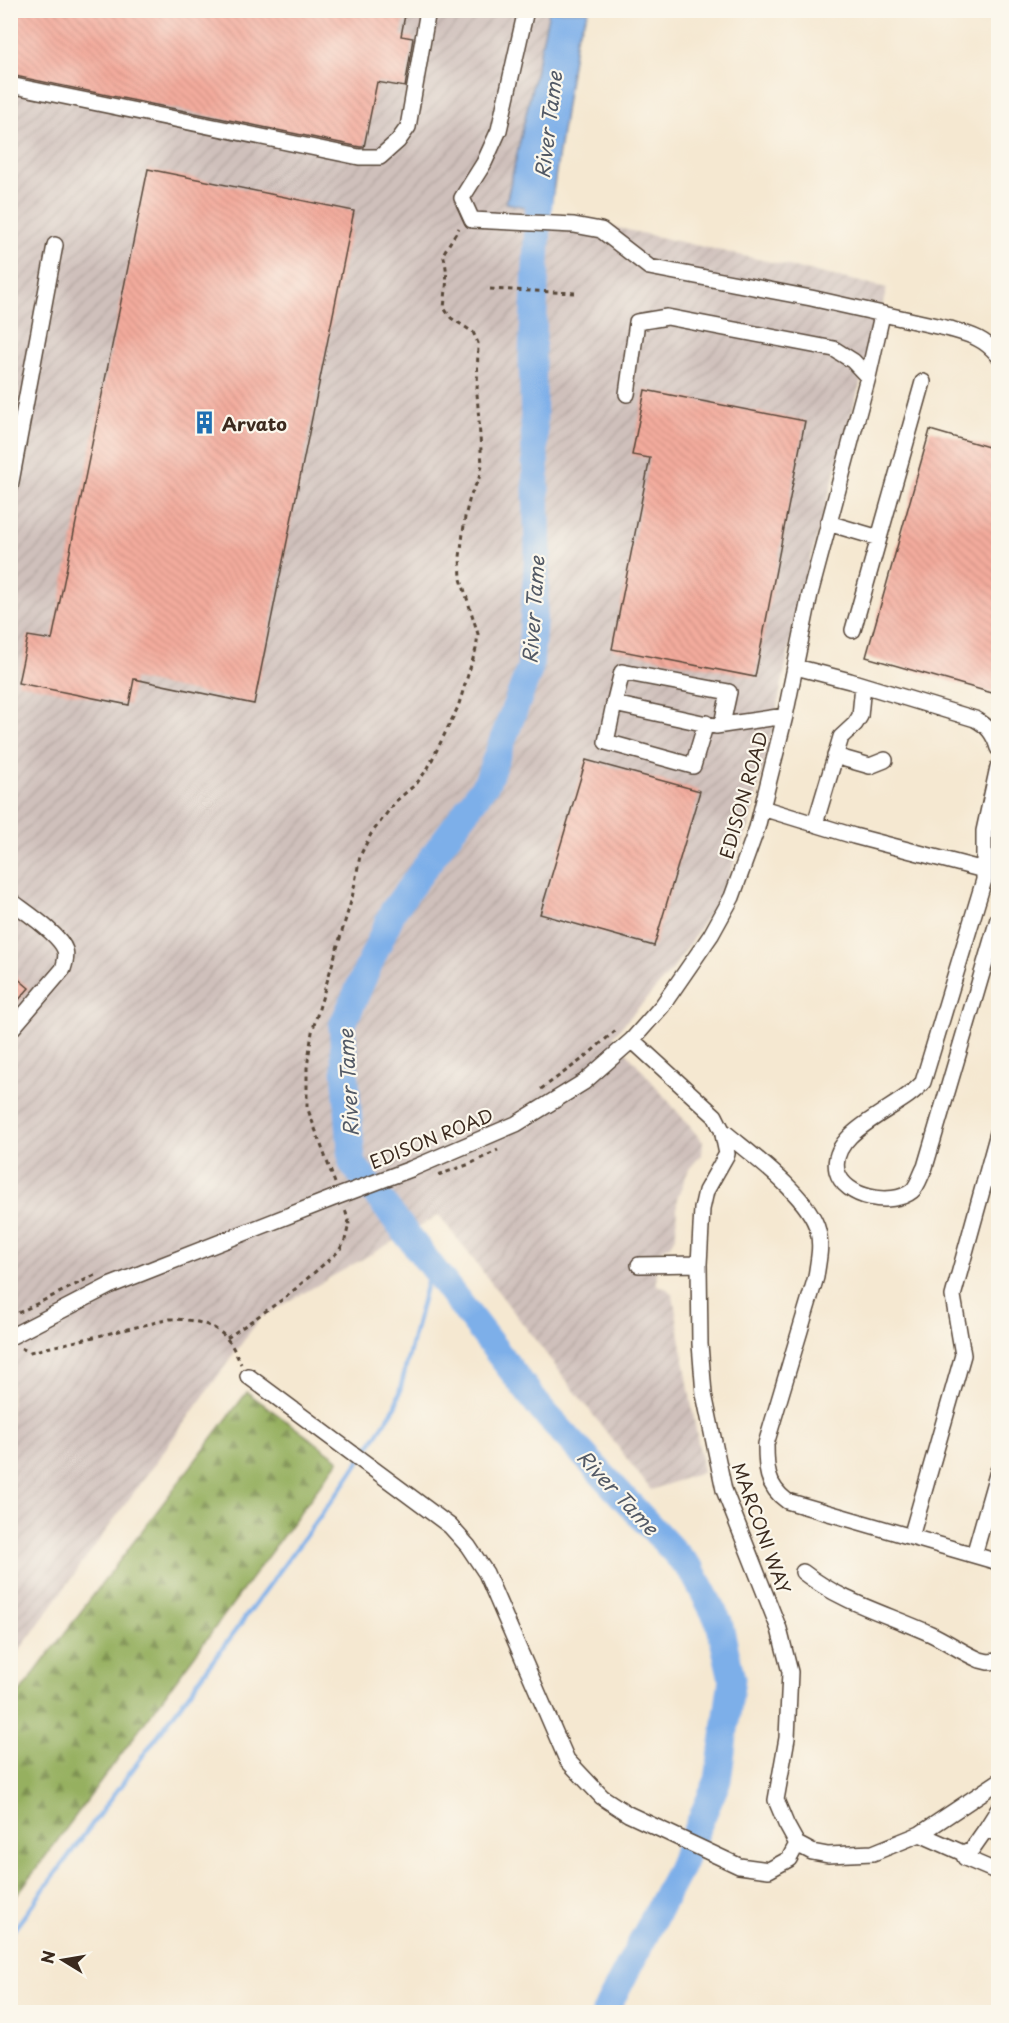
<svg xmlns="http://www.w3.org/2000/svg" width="1009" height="2023" viewBox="0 0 1009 2023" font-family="'Playpen Sans',sans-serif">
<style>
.industrial{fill:url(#industrial-furrows)}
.forest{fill:url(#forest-firs);stroke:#686d40;stroke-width:1.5}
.water{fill:#7dafe9;stroke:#5c6c84;stroke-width:1.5}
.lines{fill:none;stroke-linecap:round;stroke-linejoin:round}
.stream{stroke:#7dafe9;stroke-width:4.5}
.river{stroke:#7dafe9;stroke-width:27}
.building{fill:url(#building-back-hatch)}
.minor-casing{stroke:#574639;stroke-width:18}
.path{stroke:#574639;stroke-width:3;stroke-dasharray:4.5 4.5;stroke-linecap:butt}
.minor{stroke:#fff;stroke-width:15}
.minor-bridge-casing{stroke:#574639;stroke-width:18;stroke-linecap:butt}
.minor-bridge{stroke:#fff;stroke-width:15}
.labels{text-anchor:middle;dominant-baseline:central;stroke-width:4.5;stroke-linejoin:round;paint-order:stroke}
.poi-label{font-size:18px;font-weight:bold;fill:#3b2a1e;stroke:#fbf7ec;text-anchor:start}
.street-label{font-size:18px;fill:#3b2a1e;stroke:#fbf7ec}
.water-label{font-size:20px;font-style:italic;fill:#525965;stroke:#fbf7ec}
</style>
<defs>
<pattern id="industrial-furrows" width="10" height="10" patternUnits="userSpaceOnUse" patternTransform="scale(1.5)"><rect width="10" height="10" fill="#cfc0bb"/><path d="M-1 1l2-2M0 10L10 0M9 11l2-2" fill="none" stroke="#b3a5a0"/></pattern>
<pattern id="forest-firs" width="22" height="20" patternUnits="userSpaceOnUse" patternTransform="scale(1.5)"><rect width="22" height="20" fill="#96b061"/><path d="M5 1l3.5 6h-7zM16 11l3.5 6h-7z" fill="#7c8f4f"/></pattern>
<pattern id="building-back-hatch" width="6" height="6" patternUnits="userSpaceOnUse" patternTransform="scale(1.5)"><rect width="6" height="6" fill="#f3ab9c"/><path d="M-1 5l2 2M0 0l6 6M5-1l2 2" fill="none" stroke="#d19386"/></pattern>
</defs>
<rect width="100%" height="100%" fill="#fbf7ec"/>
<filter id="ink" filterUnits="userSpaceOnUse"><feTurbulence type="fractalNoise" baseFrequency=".0167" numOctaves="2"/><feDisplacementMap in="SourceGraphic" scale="12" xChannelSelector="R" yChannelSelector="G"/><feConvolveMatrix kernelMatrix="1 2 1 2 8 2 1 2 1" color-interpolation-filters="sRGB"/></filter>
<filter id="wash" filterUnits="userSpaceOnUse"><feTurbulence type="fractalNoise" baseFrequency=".008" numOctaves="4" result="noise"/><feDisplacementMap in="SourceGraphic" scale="24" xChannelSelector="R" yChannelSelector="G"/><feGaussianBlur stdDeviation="1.35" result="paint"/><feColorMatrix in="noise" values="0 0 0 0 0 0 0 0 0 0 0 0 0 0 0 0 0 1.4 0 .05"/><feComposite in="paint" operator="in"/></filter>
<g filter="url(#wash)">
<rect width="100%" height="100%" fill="#f5e8d1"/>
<path class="industrial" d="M 11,11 L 548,11 L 506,203 L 887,288 L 800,597 L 770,742 L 749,826 L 722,893 L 673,969 L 613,1036 L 703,1142 L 702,1154 L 689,1169 L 677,1198 L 676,1235 L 669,1246 L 656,1253 L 657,1285 L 667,1289 L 673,1295 L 703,1472 L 651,1490 L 439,1215 L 260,1318 L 11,1662 Z"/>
<path class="forest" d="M 247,1392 L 339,1460 L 11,1903 L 11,1704 Z"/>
<path class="water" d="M 549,11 L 589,11 L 576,38 L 550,212 L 506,203 Z"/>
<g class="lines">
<path class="stream" d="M 10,1935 L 344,1484 L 396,1406 L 431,1266"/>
<path class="river" d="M 540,173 L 532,358 L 538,551 L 530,668 L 487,782 L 393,911 L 342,1026 L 352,1163 L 542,1410 L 692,1571 L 719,1622 L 732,1679 L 718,1780 L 678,1872 L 605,2012"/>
</g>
<g id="blocks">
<path class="building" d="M 10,10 L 406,10 L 401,36 L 413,38 L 405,87 L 377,82 L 364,147 L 360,147 L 10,75 Z
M 148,169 L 354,211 L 254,704 L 134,679 L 129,705 L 18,683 L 28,636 L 52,640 Z
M 645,390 L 805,421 L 755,677 L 612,649 L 650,458 L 632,455 Z
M 930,430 L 999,450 L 999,695 L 866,657 Z
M 586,760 L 700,791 L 654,946 L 540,914 Z
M 10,972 L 29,988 L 10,1010 Z"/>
</g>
</g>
<g filter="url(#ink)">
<use href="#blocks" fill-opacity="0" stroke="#574639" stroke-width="1.5"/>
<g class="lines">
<defs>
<path id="minor" d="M 526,10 L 499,130 L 484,163 L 462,198 L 472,220 L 574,225 L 601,230 L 649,267 L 811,298 L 950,329 C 971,335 984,338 998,355
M 10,85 L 359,157 L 380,157 L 398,141 L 408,127 L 428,10
M 627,394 L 637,322 L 667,317 L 834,349 L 853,361 L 868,377
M 10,487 L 55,245
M 828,523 L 879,538 L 853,630
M 879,538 L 923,382
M 796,667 L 850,681 L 975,719 C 988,726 994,734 998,748
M 614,704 L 606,742 L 693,766 L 706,723
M 722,724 L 729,692 L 622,672 L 614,704 L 716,726 L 785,716
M 835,756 L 870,766 L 885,760
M 998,767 L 984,831 L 984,880 L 923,1082 C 903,1108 828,1130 837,1171 C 844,1198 892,1207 912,1191 C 918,1186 921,1174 925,1167 L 998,919
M 762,808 L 854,836 L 984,870
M 815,824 L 841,737 L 855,724 L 860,716 L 863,685
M 10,900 C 24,911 60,934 65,950 C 67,956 65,963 63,969 L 10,1031
M 632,1040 L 715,1116 L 722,1130 L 727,1154 L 706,1191 L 702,1209 L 699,1264 L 700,1344 L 704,1394 L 724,1490 L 779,1629 L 790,1672 L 787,1738 L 776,1800 L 786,1824 L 797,1844 L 812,1852 L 828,1855 L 873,1853 L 920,1834 L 998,1782
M 722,1130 C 750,1154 810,1196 818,1231 C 822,1247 818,1261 816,1277 L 766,1444 C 766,1467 766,1486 787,1501 L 998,1562
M 411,1169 L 516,1124 L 584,1082 L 632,1040 L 662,1006 L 711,935 L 732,897 L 757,828 L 785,716 L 810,594 L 868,377 L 882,315
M 639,1265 L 699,1264
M 10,1337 L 109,1286 L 336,1197
M 248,1376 L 450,1526 L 468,1546 L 486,1573 L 567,1760 L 602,1797 L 628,1814 L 739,1866 L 769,1870 L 789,1859 L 797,1844
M 911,1537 L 963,1355 L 953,1296 L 998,1133
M 974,1555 L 998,1471
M 803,1572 C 841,1602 887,1614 931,1634 C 948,1642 963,1653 980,1660 L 988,1662 L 998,1661
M 986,1829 L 998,1810
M 920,1834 L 963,1853 L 965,1858 L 998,1872
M 963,1853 L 972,1849 L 986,1829 L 998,1834"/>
</defs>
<use href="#minor" class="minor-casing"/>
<path class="path" d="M 490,289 L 575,293
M 541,1089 L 584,1058 L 617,1029
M 438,1175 L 470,1164 L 498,1150
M 335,1183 L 307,1107 L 307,1068 L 312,1032 L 352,898 L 360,856 L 371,834 L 396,801 L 417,783 L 428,768 L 458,707 L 476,649 L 478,634 L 461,579 L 460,557 L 465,517 L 470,497 L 479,478 L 482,465 L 477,393 L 478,343 L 473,332 L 451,318 L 444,308 C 446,288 449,273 443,254 L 459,228
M 10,1317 L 95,1275
M 227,1338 L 286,1297 L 339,1251 L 345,1240 L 349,1224 L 345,1209
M 21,1348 L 30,1352 L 170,1319 C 189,1319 215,1323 227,1339 C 233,1346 237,1356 241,1364"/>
<use href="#minor" class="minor"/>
<defs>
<path id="minor-bridge" d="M 336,1197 L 411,1169"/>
</defs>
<use href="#minor-bridge" class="minor-bridge-casing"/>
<use href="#minor-bridge" class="minor-bridge"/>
</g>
</g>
<defs>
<symbol id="building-bare" viewBox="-9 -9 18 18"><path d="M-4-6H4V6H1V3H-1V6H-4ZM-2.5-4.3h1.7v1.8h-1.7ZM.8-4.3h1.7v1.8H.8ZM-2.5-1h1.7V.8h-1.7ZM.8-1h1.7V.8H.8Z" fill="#1f6fb2" stroke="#fbf7ec" stroke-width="2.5" paint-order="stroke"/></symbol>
</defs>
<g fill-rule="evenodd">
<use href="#building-bare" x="188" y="406" width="33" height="33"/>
</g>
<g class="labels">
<g class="poi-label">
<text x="222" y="423">Arvato</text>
</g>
<g class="street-label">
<text transform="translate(743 795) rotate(-74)">EDISON ROAD</text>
<text transform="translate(431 1138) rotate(-22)">EDISON ROAD</text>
<text transform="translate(762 1528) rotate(70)">MARCONI WAY</text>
</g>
<g class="water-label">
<text transform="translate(548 125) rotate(-83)">River Tame</text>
<text transform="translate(533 610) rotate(-86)">River Tame</text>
<text transform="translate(348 1083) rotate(-93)">River Tame</text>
<text transform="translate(618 1492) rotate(47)">River Tame</text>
</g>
</g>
<rect width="1009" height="2023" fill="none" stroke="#fbf7ec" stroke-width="36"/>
<g transform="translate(63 1960) rotate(281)" stroke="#fbf7ec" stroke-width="4.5" paint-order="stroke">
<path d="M0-4.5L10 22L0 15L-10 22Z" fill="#3b2a1e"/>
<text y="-9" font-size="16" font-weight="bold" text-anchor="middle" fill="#3b2a1e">N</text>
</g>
</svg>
